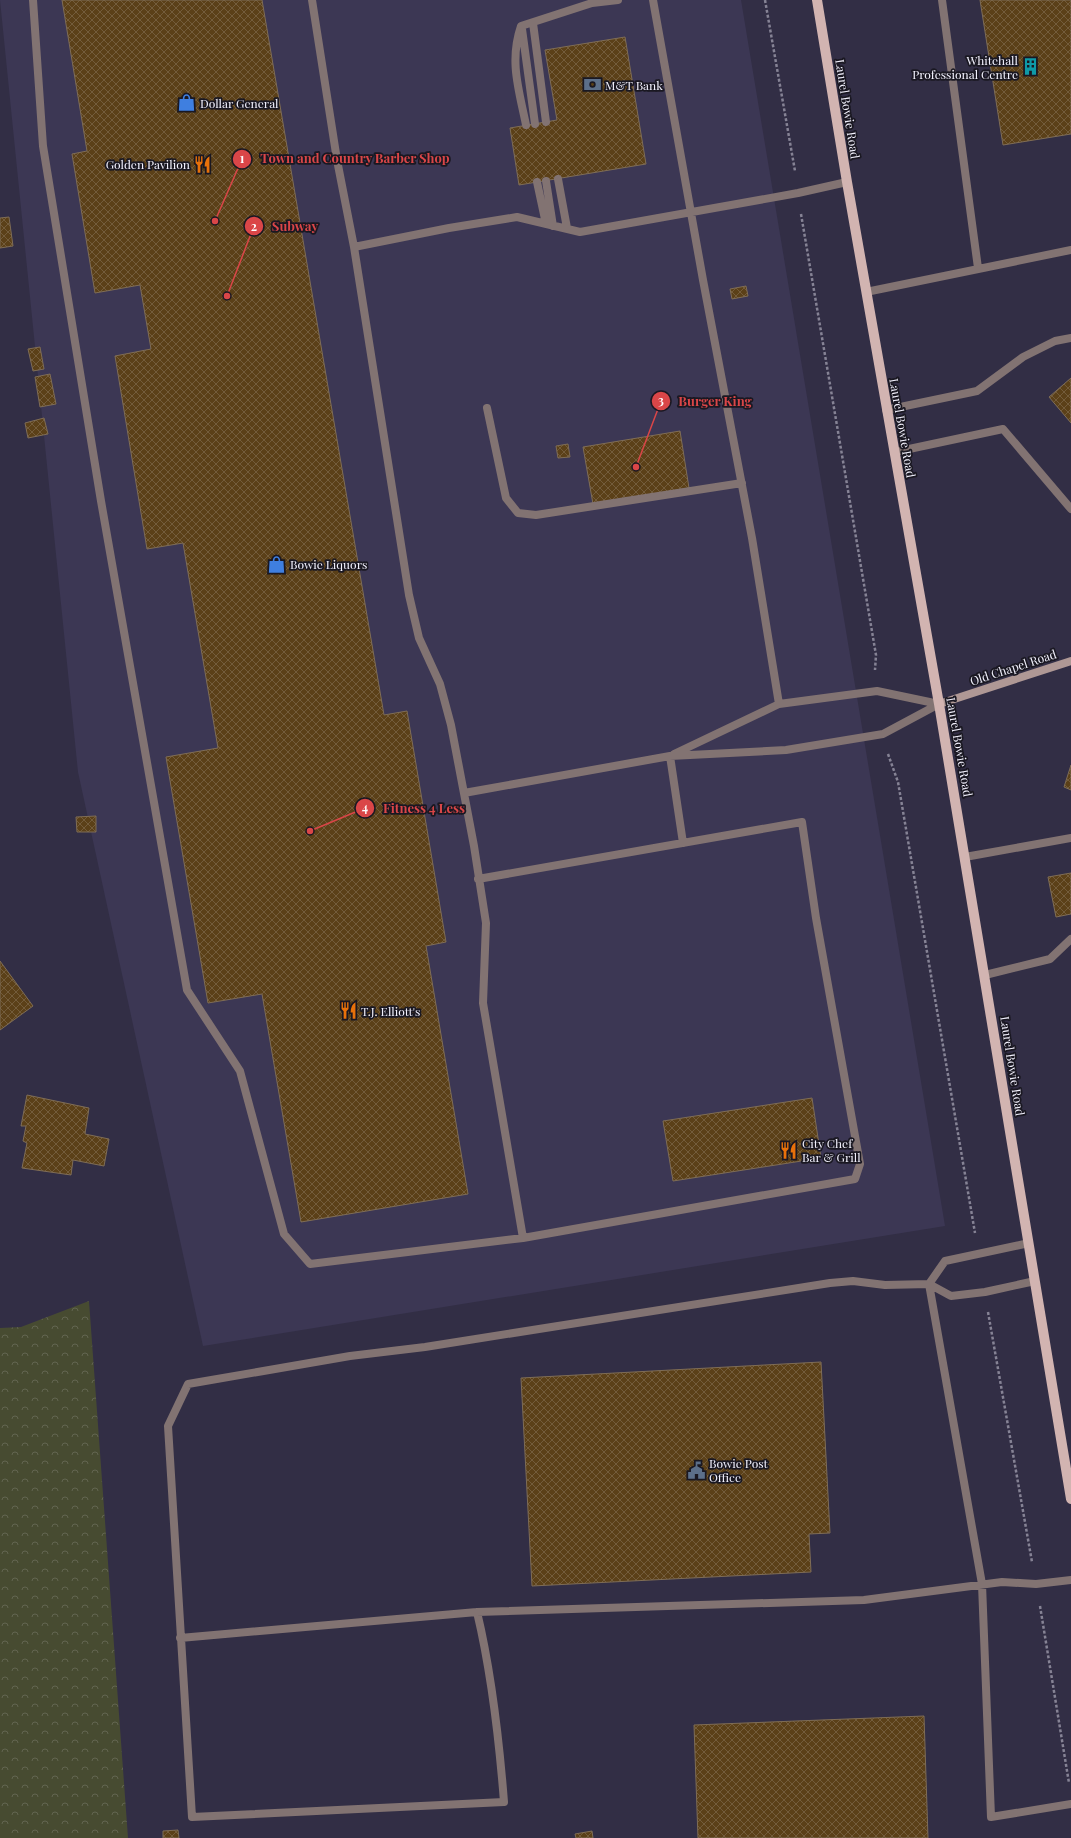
<svg xmlns="http://www.w3.org/2000/svg" width="1071" height="1838" viewBox="0 0 1071 1838" font-family="'Playfair Display',serif">
<style>
.built{fill:#3c3754}
.forest{fill:url(#forest-crowns)}
.building{fill:url(#building-cross-hatch);stroke:#7f6d56}
.lines{fill:none;stroke-linecap:round;stroke-linejoin:round}
.path{stroke:#868395;stroke-width:2.5;stroke-dasharray:3 2;stroke-linecap:butt}
.lane{stroke:#827372;stroke-width:8}
.secondary{stroke:#af9895;stroke-width:8}
.primary{stroke:#d2b4b1;stroke-width:10}
.labels{text-anchor:middle;dominant-baseline:central;stroke-width:3.5;stroke-linejoin:round;paint-order:stroke}
.poi-label{font-size:12px;fill:#f3f2fe;stroke:#1a1822;text-anchor:start}
.street-label{font-size:12px;fill:#f3f2fe;stroke:#1a1822}
.leader{fill:none;stroke:#da4648;stroke-width:1.5}
.callout-dot{fill:#da4648;stroke:#1a1822;stroke-width:1.5}
.mark-label{font-size:12px;text-anchor:middle;font-weight:bold;fill:#fff}
.callout-label{font-size:13px;text-anchor:middle;font-weight:bold;fill:#da4648;stroke:#1a1822;stroke-width:3.5;stroke-linejoin:round;paint-order:stroke}
</style>
<defs>
<pattern id="forest-crowns" width="20" height="18" patternUnits="userSpaceOnUse"><rect width="20" height="18" fill="#474b31"/><path d="M2 6a3 3 0 1 1 6 0M12 15a3 3 0 1 1 6 0" fill="none" stroke="#626550"/></pattern>
<pattern id="building-cross-hatch" width="8" height="8" patternUnits="userSpaceOnUse"><rect width="8" height="8" fill="#5b4018"/><path d="M0 0l8 8M0 8l8-8" fill="none" stroke="#735c3b"/></pattern>
</defs>
<rect width="100%" height="100%" fill="#322e45"/>
<path class="built" d="M 0,0 L 741,0 L 945,1226 L 203,1346 L 78,772 Z"/>
<path class="forest" d="M 89,1301 L 128,1838 L 0,1838 L 0,1328 L 21,1327 Z"/>
<path class="building" d="M 62,0 L 262,0 L 384,715 L 407,711 L 446,942 L 426,946 L 468,1194 L 301,1222 L 262,994 L 208,1003 L 166,757 L 218,748 L 183,543 L 147,549 L 115,356 L 151,349 L 140,285 L 95,293 L 72,154 L 87,151 Z
M 980,0 L 1071,0 L 1071,134 L 1003,145 Z
M 625,37 L 646,164 L 519,185 L 510,128 L 557,120 L 545,50 Z
M 9,217 L 13,246 L 0,248 L 0,218 Z
M 746,286 L 748,296 L 732,299 L 730,289 Z
M 40,347 L 44,369 L 33,371 L 28,349 Z
M 50,374 L 56,404 L 40,407 L 35,377 Z
M 1071,378 L 1071,423 L 1049,397 Z
M 44,418 L 48,434 L 28,438 L 25,423 Z
M 680,431 L 689,488 L 593,504 L 583,447 Z
M 568,444 L 570,457 L 558,458 L 556,446 Z
M 1071,765 L 1071,790 L 1064,787 Z
M 96,816 L 96,832 L 77,832 L 76,817 Z
M 1071,873 L 1071,914 L 1056,917 L 1048,877 Z
M 0,961 L 33,1006 L 0,1030 Z
M 27,1095 L 89,1108 L 85,1134 L 109,1139 L 104,1166 L 73,1160 L 71,1175 L 22,1168 L 27,1143 L 23,1141 L 26,1126 L 21,1126 Z
M 812,1098 L 821,1158 L 673,1181 L 663,1121 Z
M 821,1362 L 830,1533 L 809,1534 L 811,1572 L 532,1586 L 521,1378 Z
M 924,1716 L 928,1838 L 698,1838 L 694,1725 Z
M 178,1830 L 179,1838 L 163,1838 L 163,1831 Z
M 592,1831 L 593,1838 L 576,1838 L 575,1834 Z"/>
<g class="lines">
<path class="path" d="M 765,0 L 795,171
M 801,214 L 876,655 L 875,670
M 888,754 L 898,782 L 975,1233
M 988,1312 L 1032,1562
M 1040,1606 L 1069,1783"/>
<path class="lane" d="M 33,0 L 43,146 L 101,501 L 187,990 L 240,1071 L 284,1234 L 310,1264 L 523,1238 L 855,1179 L 860,1164 L 816,918 L 802,822 L 478,879
M 312,0 L 337,160 L 354,247 L 409,595 L 419,638 L 440,684 L 451,725 L 474,846 L 486,923 L 483,1003 L 523,1238
M 653,0 L 703,280 L 752,538 L 779,704
M 942,0 L 978,268
M 533,23 L 546,122
M 522,29 L 535,124
M 526,125 C 519,90 509,61 521,26 L 592,3 L 618,0
M 558,179 L 567,228
M 546,181 L 553,226
M 537,182 L 546,224
M 354,247 L 449,228 L 517,217 L 580,232 L 798,193 L 847,182
M 866,292 L 1071,250
M 487,408 L 506,498 L 518,513 L 536,515 L 742,483
M 886,410 L 977,391 L 1023,357 L 1055,341 L 1071,338
M 895,452 L 1003,429 L 1071,509
M 674,754 L 779,704 L 877,691 L 939,704
M 670,756 L 683,843
M 464,793 L 670,756 L 786,750 L 883,734 L 939,704
M 965,857 L 1071,838
M 985,975 L 1050,959 L 1071,939
M 1029,1243 L 945,1261 L 929,1284 L 982,1584 L 991,1817 L 1071,1804
M 477,1612 C 492,1675 499,1738 504,1802 L 192,1817 L 168,1426 L 188,1384 L 350,1356 L 425,1347 L 830,1283 L 853,1281 L 885,1285 L 929,1284 L 951,1296 L 985,1292 L 1035,1281
M 180,1638 L 477,1612 L 864,1600 L 1002,1582 L 1036,1584 L 1071,1580"/>
<path class="secondary" d="M 939,704 L 1071,661"/>
<path class="primary" d="M 817,0 L 847,182 L 939,704 L 1071,1499"/>
</g>
<defs>
<symbol id="building-bare" viewBox="-9 -9 18 18"><path d="M-4-6H4V6H1V3H-1V6H-4ZM-2.5-4.3h1.7v1.8h-1.7ZM.8-4.3h1.7v1.8H.8ZM-2.5-1h1.7V.8h-1.7ZM.8-1h1.7V.8H.8Z" fill="#0f9aa8" stroke="#1a1822" stroke-width="2.5" paint-order="stroke"/></symbol>
<symbol id="bank-bare" viewBox="-9 -9 18 18"><path d="M-6-4H6V4H-6ZM0-2.3a2.3 2.3 0 1 0 0 4.6a2.3 2.3 0 1 0 0-4.6Z" fill="#5c6f8a" stroke="#1a1822" stroke-width="2.5" paint-order="stroke"/></symbol>
<symbol id="shop-bare" viewBox="-9 -9 18 18"><path d="M-5-2.5h2.3a2.7 3.5 0 0 1 5.4 0H5L5.5 6h-11ZM-1.5-2.5h3a1.5 2.3 0 0 0-3 0Z" fill="#3f7fe0" stroke="#1a1822" stroke-width="2.5" paint-order="stroke"/></symbol>
<symbol id="restaurant-bare" viewBox="-9 -9 18 18"><path d="M-5-6h1v4h1v-4h1v4h1v-4h1v5L-1.5 .5V6h-2V.5L-5-1ZM5-6V6H3V1.5H1.5Q1.5-4 5-6Z" fill="#e8710a" stroke="#1a1822" stroke-width="2.5" paint-order="stroke"/></symbol>
<symbol id="civic-bare" viewBox="-9 -9 18 18"><path d="M-.6-6.5H3V-4.5H.6V-3L4-1V1h2V6H-6V1h2V-1L-.6-3ZM-1.2 2.5V6h2.4V2.5Z" fill="#5c6f8a" stroke="#1a1822" stroke-width="2.5" paint-order="stroke"/></symbol>
</defs>
<g fill-rule="evenodd">
<use href="#building-bare" x="1018" y="54" width="25" height="25"/>
<use href="#bank-bare" x="580" y="72" width="25" height="25"/>
<use href="#shop-bare" x="174" y="90" width="25" height="25"/>
<use href="#restaurant-bare" x="190" y="152" width="25" height="25"/>
<use href="#shop-bare" x="264" y="552" width="25" height="25"/>
<use href="#restaurant-bare" x="336" y="998" width="25" height="25"/>
<use href="#restaurant-bare" x="776" y="1138" width="25" height="25"/>
<use href="#civic-bare" x="684" y="1458" width="25" height="25"/>
</g>
<g class="labels">
<g class="poi-label">
<text x="1018" y="60" text-anchor="end">Whitehall<tspan x="1018" dy="14">Professional Centre</tspan></text>
<text x="605" y="85">M&amp;T Bank</text>
<text x="200" y="103">Dollar General</text>
<text x="190" y="164" text-anchor="end">Golden Pavilion</text>
<text x="290" y="564">Bowie Liquors</text>
<text x="361" y="1011">T.J. Elliott's</text>
<text x="802" y="1143">City Chef<tspan x="802" dy="14">Bar &amp; Grill</tspan></text>
<text x="709" y="1463">Bowie Post<tspan x="709" dy="14">Office</tspan></text>
</g>
<g class="street-label">
<text transform="translate(848 109) rotate(81)">Laurel Bowie Road</text>
<text transform="translate(903 428) rotate(80)">Laurel Bowie Road</text>
<text transform="translate(1013 667) rotate(-18)">Old Chapel Road</text>
<text transform="translate(960 747) rotate(80)">Laurel Bowie Road</text>
<text transform="translate(1013 1066) rotate(81)">Laurel Bowie Road</text>
</g>
</g>
<path class="leader" d="M215 221L242 159M227 296L254 226M636 467L661 401M310 831L365 808"/>
<g class="callout-dot">
<circle cx="215" cy="221" r="4"/>
<circle cx="227" cy="296" r="4"/>
<circle cx="636" cy="467" r="4"/>
<circle cx="310" cy="831" r="4"/>
<circle cx="242" cy="159" r="10"/>
<circle cx="254" cy="226" r="10"/>
<circle cx="661" cy="401" r="10"/>
<circle cx="365" cy="808" r="10"/>
</g>
<g class="mark-label">
<text x="242" y="163">1</text>
<text x="254" y="231">2</text>
<text x="661" y="405">3</text>
<text x="365" y="812">4</text>
</g>
<g class="callout-label">
<text x="355" y="163">Town and Country Barber Shop</text>
<text x="295" y="231">Subway</text>
<text x="715" y="406">Burger King</text>
<text x="424" y="813">Fitness 4 Less</text>
</g>
</svg>
